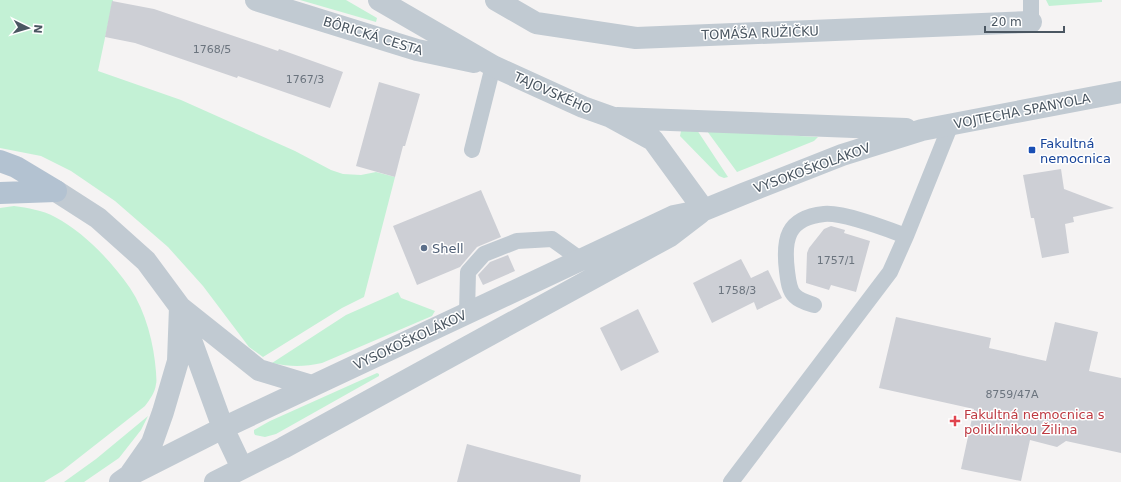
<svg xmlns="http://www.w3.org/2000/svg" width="1121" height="482" viewBox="0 0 1121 482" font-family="'DejaVu Sans',sans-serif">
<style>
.green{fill:#c3f1d5}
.building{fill:#cdcfd5}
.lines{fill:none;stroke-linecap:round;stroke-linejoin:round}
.service{stroke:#c1cad2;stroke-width:16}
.minor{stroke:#c1cad2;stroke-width:22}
.primary{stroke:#b3c2d1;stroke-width:22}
.transit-dot{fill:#1a4fb4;stroke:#fff;stroke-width:1.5}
.service-dot{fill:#5c6f8a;stroke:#fff;stroke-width:1.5}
.health-dot{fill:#e0444e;stroke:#fff;stroke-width:1.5}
.labels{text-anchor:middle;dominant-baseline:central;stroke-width:3;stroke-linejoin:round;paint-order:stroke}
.number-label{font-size:11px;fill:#6b747e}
.street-label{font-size:13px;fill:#4a5661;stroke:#fff}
.transit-label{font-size:13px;fill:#164399;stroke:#fff;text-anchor:start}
.service-label{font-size:13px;fill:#4e5e75;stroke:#fff;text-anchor:start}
.health-label{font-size:13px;fill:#be3a42;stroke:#fff;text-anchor:start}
</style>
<rect width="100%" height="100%" fill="#f5f3f3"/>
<path class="green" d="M 0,0 L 113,0 L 98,71 L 181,100 L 295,151 L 331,170 L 343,174 L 361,175 L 376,172 L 395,177 L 364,297 L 342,308 L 263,357 L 249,347 L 203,286 L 168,247 L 115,201 L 71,171 L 41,156 L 0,148 Z
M 300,0 L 346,0 L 377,18 L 376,22 Z
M 1046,0 L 1102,0 L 1102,2 L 1049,6 Z
M 697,130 L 728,177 L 724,178 L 719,176 L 680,136 L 681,131 Z
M 707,131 L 818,137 L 814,141 L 737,172 Z
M 14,206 C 28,208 42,210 55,217 C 85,233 111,261 130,288 C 146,312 154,344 156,372 C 156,376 157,381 156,384 C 155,393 150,399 145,406 L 62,471 L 44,482 L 0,482 L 0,208 Z
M 398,292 L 401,298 L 435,311 L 432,316 L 322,363 C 304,367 290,367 272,363 L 346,315 Z
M 377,373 L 379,374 L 379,376 L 276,434 L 265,437 L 255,435 L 254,433 L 254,430 L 270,421 Z
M 148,416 L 141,430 L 119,458 L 84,482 L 64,482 L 96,459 Z"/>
<path class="building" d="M 112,1 L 154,9 L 278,51 L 279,49 L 343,72 L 330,108 L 238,76 L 237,78 L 135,43 L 105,37 Z
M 379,82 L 420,94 L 405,146 L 403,146 L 395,177 L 356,166 Z
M 1061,169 L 1064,189 L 1114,208 L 1073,217 L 1074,222 L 1065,224 L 1069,253 L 1042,258 L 1034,218 L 1031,218 L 1023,175 Z
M 481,190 L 501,237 L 477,247 L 460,267 L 417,285 L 393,226 Z
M 831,226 L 845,230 L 844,233 L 870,241 L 856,292 L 831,285 L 829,290 L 806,283 L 807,253 L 809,248 L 824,229 Z
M 508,255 L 515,271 L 483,285 L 478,275 L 490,262 Z
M 741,259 L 751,278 L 768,270 L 782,298 L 757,310 L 754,302 L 712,323 L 693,283 Z
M 638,309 L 659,352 L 621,371 L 600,328 Z
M 896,317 L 991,338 L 989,348 L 1046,361 L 1055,322 L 1098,332 L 1089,371 L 1121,378 L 1121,453 L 1066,441 L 1057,447 L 1030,440 L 1021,481 L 961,469 L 974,409 L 879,388 Z
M 467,444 L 581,475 L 580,482 L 457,482 Z"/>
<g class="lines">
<path class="service" d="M 1031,22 L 1031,0
M 472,150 L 493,66
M 814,305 C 808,303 800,301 795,296 C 789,291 788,279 787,271 C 783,239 787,218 824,214 C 843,212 887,229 906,236
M 467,313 L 468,272 L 484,254 L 517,241 L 552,239 L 580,259
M 731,482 L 890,272 L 906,236 L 951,124"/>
<path class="minor" d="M 256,0 L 417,50 L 474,62
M 379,0 L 493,66 L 583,107 L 611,117 L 653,140 L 704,210
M 496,0 L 536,23 L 636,38 L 1031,22
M 617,118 L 906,129
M 56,191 L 98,218 L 146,261 L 180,307 L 259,370 L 312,386
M 183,318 L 223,428 L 242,468
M 131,473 L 152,443 L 163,412 L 178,361 L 180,307
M 120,482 L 130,475 L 223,428 L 674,216 L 704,210 L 743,194 L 842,155 L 922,130 L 1121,92
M 215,482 L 283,448 L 670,236 L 700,213"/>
<path class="primary" d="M 0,161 L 16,167 L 56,191
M 0,193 L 56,191"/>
</g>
<rect class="transit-dot" x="1028" y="146" width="8" height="8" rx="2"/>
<circle class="service-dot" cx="424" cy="248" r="4"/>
<path class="health-dot" d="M953 415h4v4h4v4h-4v4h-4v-4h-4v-4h4z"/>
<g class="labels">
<g class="number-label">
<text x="212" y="49">1768/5</text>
<text x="305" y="79">1767/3</text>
<text x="836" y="260">1757/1</text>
<text x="737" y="290">1758/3</text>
<text x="1012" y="394">8759/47A</text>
</g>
<g class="street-label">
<text transform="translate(760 33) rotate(-2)">TOMÁŠA RUŽIČKU</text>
<text transform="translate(373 36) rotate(17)">BÔRICKÁ CESTA</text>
<text transform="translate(553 93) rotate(24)">TAJOVSKÉHO</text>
<text transform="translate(1022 111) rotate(-11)">VOJTECHA SPANYOLA</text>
<text transform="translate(812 168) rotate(-20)">VYSOKOŠKOLÁKOV</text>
<text transform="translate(410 340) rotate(-25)">VYSOKOŠKOLÁKOV</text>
</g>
<g class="transit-label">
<text x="1040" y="143">Fakultná<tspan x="1040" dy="15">nemocnica</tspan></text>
</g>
<g class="service-label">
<text x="432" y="248">Shell</text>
</g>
<g class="health-label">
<text x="964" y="414">Fakultná nemocnica s<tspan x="964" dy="15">poliklinikou Žilina</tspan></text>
</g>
</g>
<g transform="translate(28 28) rotate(95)" stroke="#ffffff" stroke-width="3" paint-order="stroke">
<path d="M0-3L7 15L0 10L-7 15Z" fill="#4a5661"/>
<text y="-6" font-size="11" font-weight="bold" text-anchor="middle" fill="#4a5661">N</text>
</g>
<path d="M985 26v6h79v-6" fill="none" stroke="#4a5661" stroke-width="2"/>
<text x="991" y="26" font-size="12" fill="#4a5661" stroke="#ffffff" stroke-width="3" paint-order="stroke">20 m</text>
</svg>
